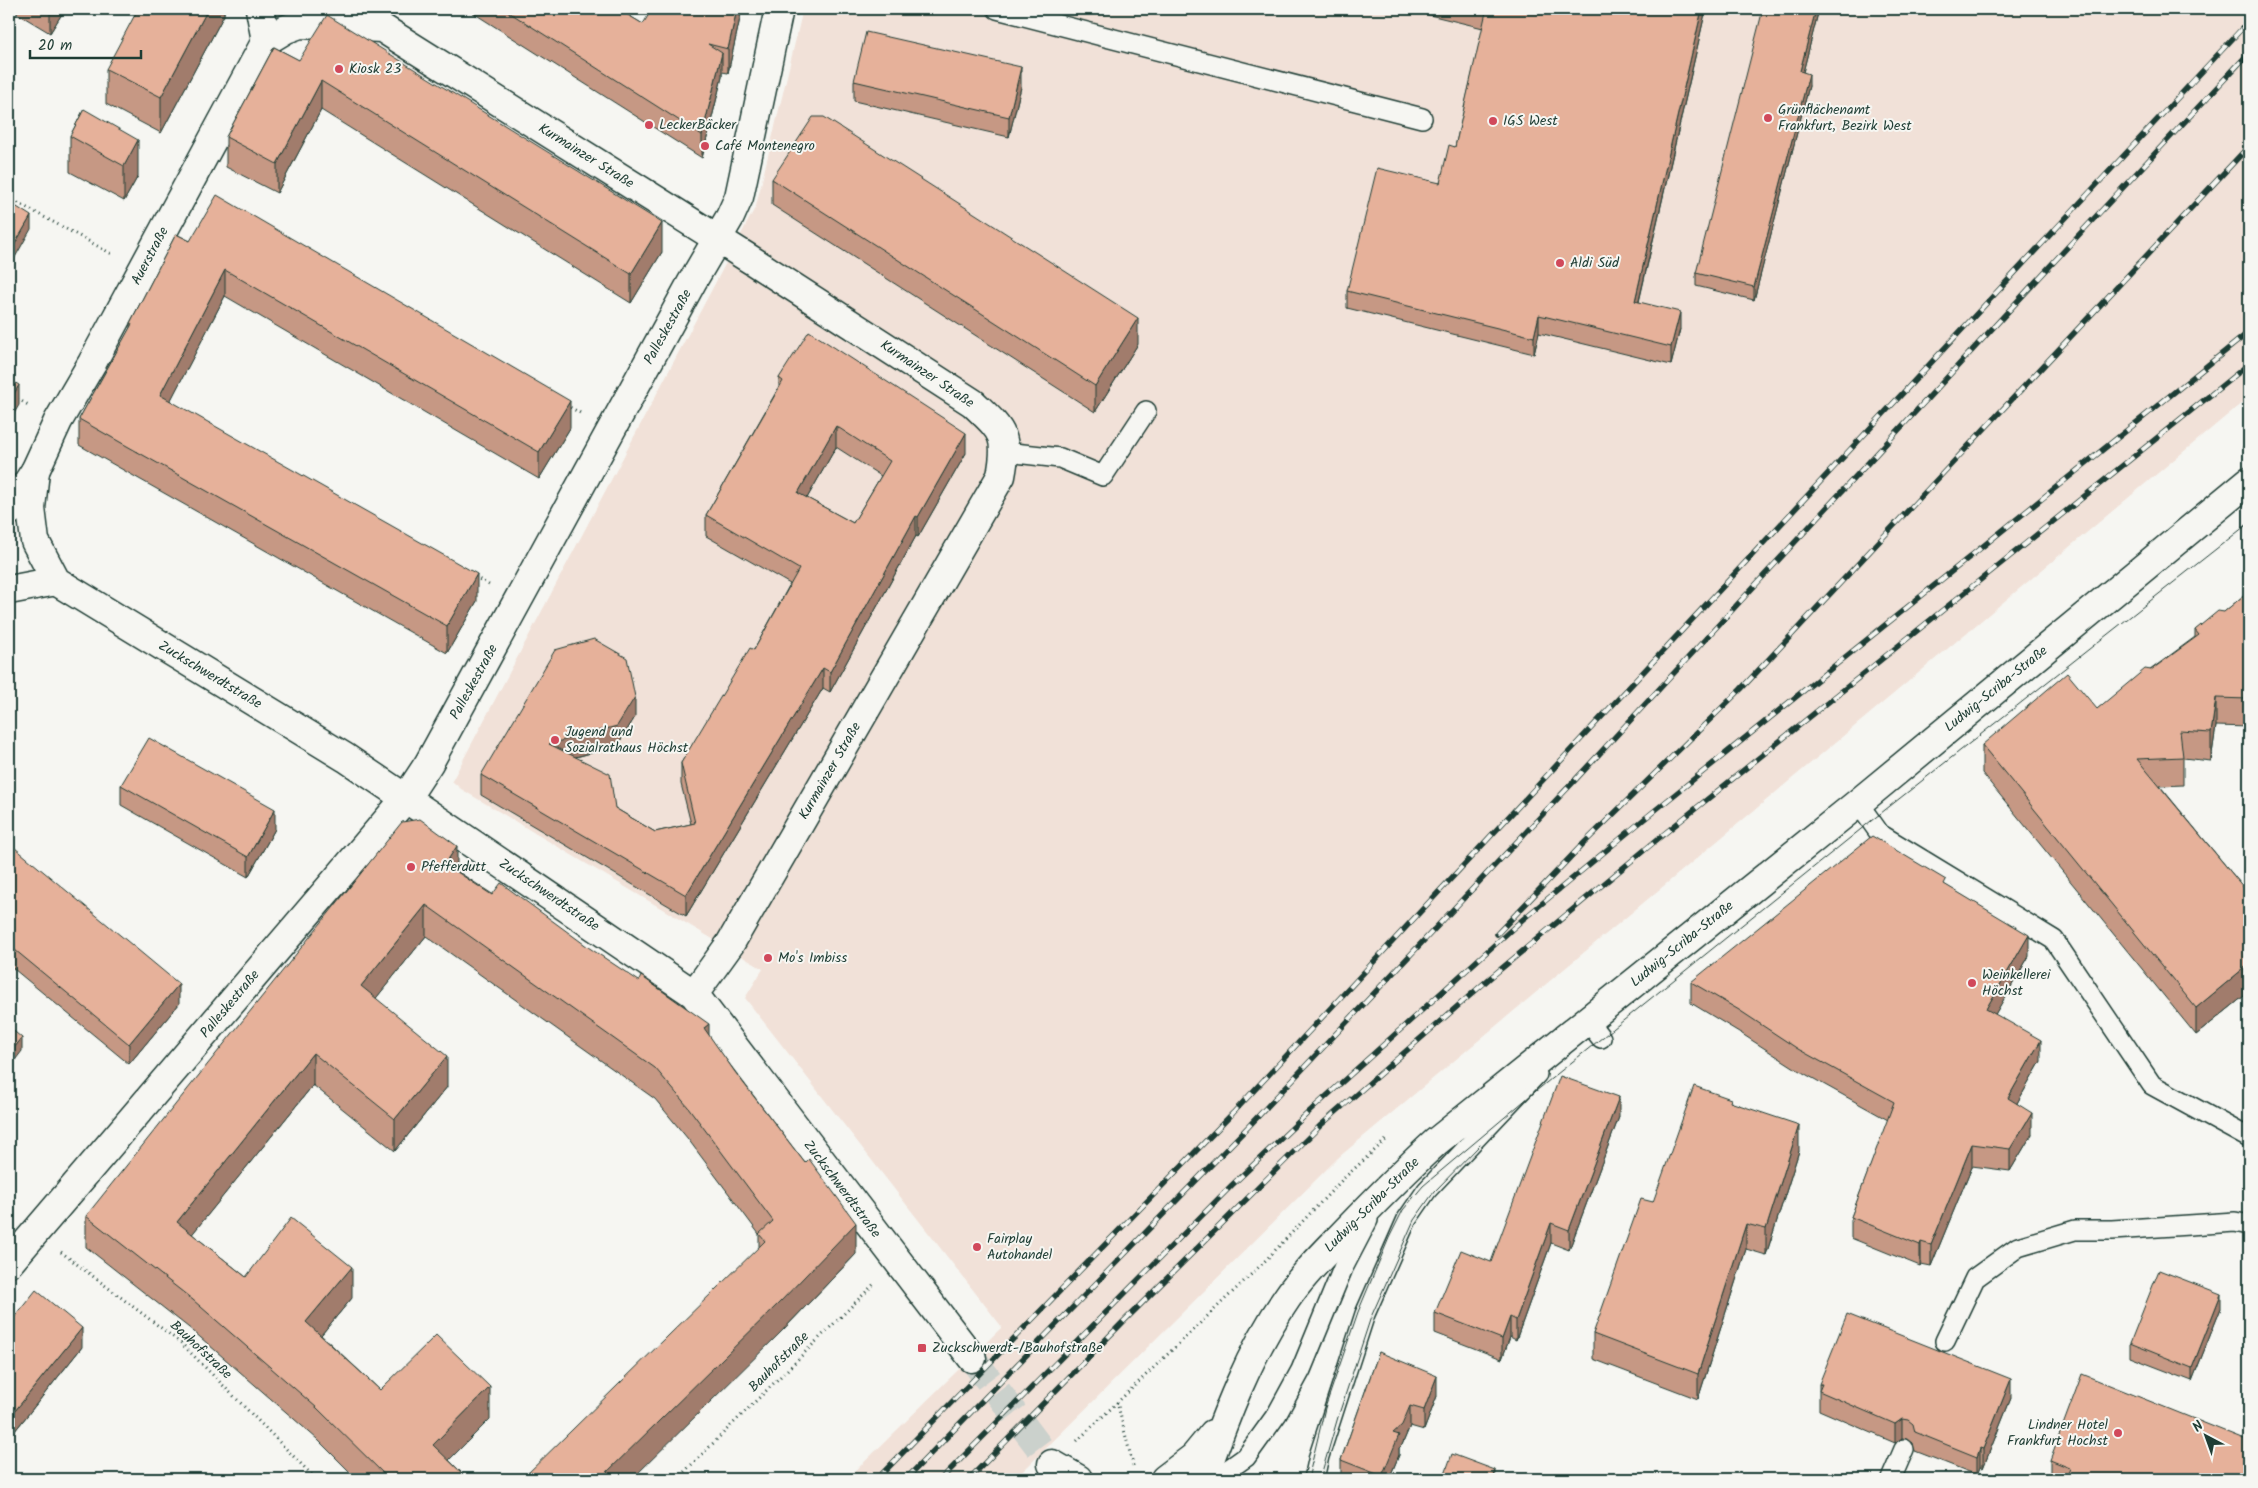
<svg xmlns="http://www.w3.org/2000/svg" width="2258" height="1488" viewBox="0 0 2258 1488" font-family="Kalam,sans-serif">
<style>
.built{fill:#f1e1d8}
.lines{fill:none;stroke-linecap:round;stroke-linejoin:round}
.secondary-tunnel{stroke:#cbd1cc;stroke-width:28;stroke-dasharray:28 14;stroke-linecap:butt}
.service-casing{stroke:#1f3d34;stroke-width:22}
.minor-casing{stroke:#1f3d34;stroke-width:31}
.secondary-casing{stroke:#1f3d34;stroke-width:31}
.path{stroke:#1f3d34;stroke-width:3;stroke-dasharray:1 4;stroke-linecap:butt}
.service{stroke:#f6f6f2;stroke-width:19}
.minor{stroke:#f6f6f2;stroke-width:28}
.secondary{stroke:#f6f6f2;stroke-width:28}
.tram{stroke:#1f3d34;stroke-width:1}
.rail-casing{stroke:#1f3d34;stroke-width:5.5}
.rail{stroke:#f6f6f2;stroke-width:4;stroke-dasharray:11;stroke-linecap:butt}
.wall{fill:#c69884;stroke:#1f3d34;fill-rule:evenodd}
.shaded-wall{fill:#a17c6c;stroke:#1f3d34}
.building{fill:#e6b19a;stroke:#1f3d34;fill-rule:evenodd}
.poi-dot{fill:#d1495b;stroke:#f6f6f2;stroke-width:2}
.labels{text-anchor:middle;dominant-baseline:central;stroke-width:4;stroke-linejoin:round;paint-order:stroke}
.poi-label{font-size:14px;fill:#1f3d34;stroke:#f6f6f2;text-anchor:start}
.street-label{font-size:14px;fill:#1f3d34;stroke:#f6f6f2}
</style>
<rect width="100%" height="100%" fill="#f6f6f2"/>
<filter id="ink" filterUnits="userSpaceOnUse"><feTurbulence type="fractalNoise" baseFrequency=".02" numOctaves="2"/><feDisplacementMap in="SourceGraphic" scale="10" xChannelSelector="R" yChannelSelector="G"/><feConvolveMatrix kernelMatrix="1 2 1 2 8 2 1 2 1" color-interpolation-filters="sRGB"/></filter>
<g filter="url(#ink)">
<path class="built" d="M 803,9 L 2249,9 L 2249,397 L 1339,1157 L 1015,1479 L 847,1479 L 1002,1327 L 745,998 L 763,969 L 461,789 L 452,781 L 756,206 Z"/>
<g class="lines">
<path class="secondary-tunnel" d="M 972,1358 L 1052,1464"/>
<defs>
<path id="service" d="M 997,9 L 1422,118
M 1005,452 L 1060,458 L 1103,476 L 1146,411
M 1858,803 L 1880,834 L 2054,940 L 2152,1085 L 2249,1138
M 1580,1028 L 1587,1020 L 1601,1038
M 1945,1341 L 1975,1278 L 2018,1247 L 2075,1230 L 2112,1230 L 2235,1222 L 2249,1225
M 1215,1479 L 1246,1457 L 1277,1414 L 1301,1370 L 1343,1268 L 1368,1220
M 1314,1479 L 1319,1456 L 1365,1314 L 1407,1219 L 1427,1190 L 1537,1074
M 1891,1479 L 1904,1449"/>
<path id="minor" d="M 9,511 L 35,471
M 9,590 L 56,581
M 9,1263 L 406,798 L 429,763 L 692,282 L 730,217 L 739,197 L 779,9"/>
<path id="secondary" d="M 260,9 L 266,41
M 366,18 L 753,261 L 973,403 C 1002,431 1009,434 1001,476 L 730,944 L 694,994
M 381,28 L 300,24 L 286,29 L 266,41 L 92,363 L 58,421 L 35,471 L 31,508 L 35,541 L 56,581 L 346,758 L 694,994 L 972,1358
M 1052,1464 L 1078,1479
M 1165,1479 L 1194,1457 L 1213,1434
M 1203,1479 C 1225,1417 1249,1353 1287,1298 C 1304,1273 1326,1252 1347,1230 C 1376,1200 1405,1170 1436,1142 L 1858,803 L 2249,481"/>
</defs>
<use href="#service" class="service-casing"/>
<use href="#minor" class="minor-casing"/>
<use href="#secondary" class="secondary-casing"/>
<path class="path" d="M 9,198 L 114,255
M 9,394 L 30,406
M 566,405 L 582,414
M 2243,448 L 2249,443
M 475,577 L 489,585
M 61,1252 L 181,1343 L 316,1479
M 1117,1402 L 1134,1469
M 1077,1441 L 1262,1264 L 1343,1179 L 1386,1140
M 677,1479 L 875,1283"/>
<use href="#service" class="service"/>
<use href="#minor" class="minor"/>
<use href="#secondary" class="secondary"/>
<path class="tram" d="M 1308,1479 L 1325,1408 L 1358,1312 L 1389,1238 L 1403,1210 L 1423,1186 L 1536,1091 L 1871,821 L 2249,523
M 1320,1479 L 1338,1417 L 1371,1317 L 1414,1220 L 1434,1192 L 1480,1145"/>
<defs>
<path id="rail" d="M 1497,934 L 1581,846 L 1741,689 L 2249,146
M 877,1479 L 1233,1113 L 2249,21
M 906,1479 L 1248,1127 L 1577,778 L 2087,226 L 2249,53
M 941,1479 L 1232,1185 L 1310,1111 L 1522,920 L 1643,820 L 2249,332
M 969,1479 L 1123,1322 L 1321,1125 L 1490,978 L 1659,838 L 2249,364"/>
</defs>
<use href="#rail" class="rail-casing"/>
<use href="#rail" class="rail"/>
</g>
<path class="wall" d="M 10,9 L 65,9 L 50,33 Z
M 224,9 L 224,15 L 161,133 L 106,104 L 106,69 Z
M 467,9 L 618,9 L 643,24 L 742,9 L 728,73 L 722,72 L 722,77 L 702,158 Z
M 1405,9 L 1706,9 L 1639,302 L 1680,329 L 1671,365 L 1539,333 L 1534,354 L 1347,308 L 1347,291 L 1440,183 L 1455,147 L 1483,28 Z
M 1819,9 L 1803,72 L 1809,86 L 1754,300 L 1696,286 L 1696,273 Z
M 274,47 L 662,252 L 631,303 L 321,110 L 277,193 L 226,167 L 226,137 Z
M 854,81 L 1021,87 L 1009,137 L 854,101 Z
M 84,109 L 138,176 L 124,201 L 70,172 L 70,136 Z
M 772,179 L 1138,344 L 1095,412 L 772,205 Z
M 176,234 L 570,428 L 539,479 L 225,296 L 170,401 L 477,601 L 447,653 L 79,445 L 79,419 L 130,328 L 130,323 Z
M 779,378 L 966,453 L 918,537 L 916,536 L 830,692 L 823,688 L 686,916 L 481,795 L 481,775 L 635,717 L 617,746 L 576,757 L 615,808 L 655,832 L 691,824 L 681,784 L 681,763 L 754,650 L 790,584 L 706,536 L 706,515 L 779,387 ZM 836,447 L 881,476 L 853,523 L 807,498 Z
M 2249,591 L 2249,727 L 2216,726 L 2211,761 L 2183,758 L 2183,785 L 2160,786 L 2249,894 L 2249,992 L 2196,1035 L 1982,773 L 1982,745 L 2097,709 L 2195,637 L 2195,630 L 2224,612 Z
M 121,785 L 275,829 L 248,877 L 121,805 Z
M 9,843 L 179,1004 L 129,1064 L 9,965 Z
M 457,871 L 709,1036 L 856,1254 L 780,1333 L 759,1246 L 759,1234 L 688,1139 L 655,1099 L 426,936 L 376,998 L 447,1087 L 395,1151 L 313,1085 L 192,1234 L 246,1277 L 352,1298 L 321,1335 L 380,1390 L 490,1419 L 449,1460 L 468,1479 L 357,1479 L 317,1439 L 193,1331 L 86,1247 L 86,1216 Z
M 1946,886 L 2029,956 L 1995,1014 L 2041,1061 L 2017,1103 L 2032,1134 L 2010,1171 L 1972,1166 L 1931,1266 L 1921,1264 L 1920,1266 L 1851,1238 L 1851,1217 L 1888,1120 L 1798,1070 L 1739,1032 L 1691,1003 L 1691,982 Z
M 1731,1102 L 1799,1151 L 1766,1255 L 1746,1249 L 1698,1399 L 1593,1359 L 1593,1334 L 1653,1202 Z
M 1619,1117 L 1569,1250 L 1551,1243 L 1516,1340 L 1510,1337 L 1502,1359 L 1435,1333 L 1435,1313 L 1491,1262 Z
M 2221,1308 L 2192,1381 L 2130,1357 L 2130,1343 Z
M 9,1324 L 82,1347 L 10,1437 L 9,1436 Z
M 1379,1352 L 1437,1396 L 1424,1430 L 1410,1426 L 1402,1445 L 1399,1448 L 1399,1455 L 1389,1479 L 1341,1479 L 1341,1460 Z
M 1819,1384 L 2011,1398 L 1983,1468 L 1980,1467 L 1977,1475 L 1915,1451 L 1913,1443 L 1908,1439 L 1902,1438 L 1895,1443 L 1819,1410 Z
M 2050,1460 L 2249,1479 L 2050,1479 Z"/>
<path class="shaded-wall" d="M 50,9 L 65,9 L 50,33 Z
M 208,9 L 224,9 L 224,15 L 161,133 L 161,97 Z
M 737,9 L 742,9 L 728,73 L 728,49 Z
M 1702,9 L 1706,9 L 1635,318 L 1635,301 Z
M 1816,9 L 1819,9 L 1800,84 L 1800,71 Z
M 722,53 L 722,77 L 702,158 L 702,135 Z
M 1021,67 L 1021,87 L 1009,137 L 1009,117 Z
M 1809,74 L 1809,86 L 1754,300 L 1754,287 Z
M 321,81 L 321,110 L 277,193 L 277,164 Z
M 138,140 L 138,176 L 124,201 L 124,166 Z
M 31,216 L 31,229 L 9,268 L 9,254 Z
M 662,223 L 662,252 L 631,303 L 631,274 Z
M 225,270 L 225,296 L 160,421 L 160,395 Z
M 1680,312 L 1680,329 L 1671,365 L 1671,347 Z
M 1539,315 L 1539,333 L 1534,354 L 1534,337 Z
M 1138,318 L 1138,344 L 1095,412 L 1095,386 Z
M 19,385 L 19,405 L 9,422 L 9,402 Z
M 570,401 L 570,428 L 539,479 L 539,452 Z
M 836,426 L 836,447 L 798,514 L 798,493 Z
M 966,433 L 966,453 L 918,537 L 918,517 Z
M 916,516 L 916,536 L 830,692 L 830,672 Z
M 477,574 L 477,601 L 447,653 L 447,626 Z
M 823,668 L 823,688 L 686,916 L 686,895 Z
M 635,697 L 635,717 L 617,746 L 549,764 L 549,744 Z
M 2216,698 L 2216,726 L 2211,761 L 2211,733 Z
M 275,809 L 275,829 L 248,877 L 248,857 Z
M 457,846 L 457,877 L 445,864 Z
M 426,905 L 426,936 L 361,1017 L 361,986 Z
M 2029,935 L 2029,956 L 1986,1030 L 1986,1009 Z
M 2249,964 L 2249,992 L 2196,1035 L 2196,1008 Z
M 179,984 L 179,1004 L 129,1064 L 129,1044 Z
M 709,1024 L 709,1055 L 704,1028 Z
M 22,1038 L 22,1051 L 9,1068 L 9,1054 Z
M 2041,1040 L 2041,1061 L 2008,1119 L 2008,1098 Z
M 313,1053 L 313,1085 L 177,1253 L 177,1222 Z
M 447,1056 L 447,1087 L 395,1151 L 395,1119 Z
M 1619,1097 L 1619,1117 L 1569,1250 L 1569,1230 Z
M 2032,1113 L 2032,1134 L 2010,1171 L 2010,1149 Z
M 1799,1125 L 1799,1151 L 1766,1255 L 1766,1229 Z
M 1972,1144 L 1972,1166 L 1931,1266 L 1931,1245 Z
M 856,1223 L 856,1254 L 780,1333 L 632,1479 L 600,1479 Z
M 1551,1223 L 1551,1243 L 1516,1340 L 1516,1320 Z
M 1746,1224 L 1746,1249 L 1698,1399 L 1698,1374 Z
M 1921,1242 L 1921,1264 L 1920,1266 L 1920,1245 Z
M 352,1267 L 352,1298 L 306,1353 L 306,1322 Z
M 2221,1294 L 2221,1308 L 2192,1381 L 2192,1368 Z
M 1510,1317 L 1510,1337 L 1502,1359 L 1502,1339 Z
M 82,1328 L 82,1347 L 10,1437 L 10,1417 Z
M 1437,1376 L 1437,1396 L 1424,1430 L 1424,1410 Z
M 2011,1379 L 2011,1398 L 1983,1468 L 1983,1449 Z
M 490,1387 L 490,1419 L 433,1476 L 433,1445 Z
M 1410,1406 L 1410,1426 L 1402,1445 L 1399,1448 L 1399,1455 L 1389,1479 L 1382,1479 L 1382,1476 L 1393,1433 Z
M 1902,1419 L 1902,1438 L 1895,1443 L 1895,1424 Z
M 1980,1448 L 1980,1467 L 1977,1475 L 1977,1457 Z
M 1495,1470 L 1495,1479 L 1492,1479 Z"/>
<path class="building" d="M 138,9 L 208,9 L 161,97 L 106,69 Z
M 504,9 L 618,9 L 643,24 L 652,9 L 737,9 L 728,49 L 708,44 L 722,53 L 702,135 Z
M 1474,9 L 1702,9 L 1635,301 L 1680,312 L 1671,347 L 1539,315 L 1534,337 L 1347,291 L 1377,168 L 1440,183 L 1449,145 L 1455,147 L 1486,12 Z
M 1763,9 L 1816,9 L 1800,71 L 1809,74 L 1754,287 L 1696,273 Z
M 327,15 L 662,223 L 631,274 L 321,81 L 277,164 L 226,137 L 274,47 L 299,60 Z
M 866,32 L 1021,67 L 1009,117 L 854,81 Z
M 84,109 L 138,140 L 124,166 L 70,136 Z
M 813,117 L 824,117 L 1138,318 L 1095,386 L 772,179 Z
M 217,195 L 570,401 L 539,452 L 225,270 L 160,395 L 477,574 L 447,626 L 79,419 L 132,324 L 130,323 L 176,234 L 190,241 Z
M 9,202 L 31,216 L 9,254 Z
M 809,331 L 966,433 L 918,517 L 916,516 L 830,672 L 823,668 L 686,895 L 481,775 L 555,650 L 594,639 L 627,658 L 635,697 L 617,726 L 549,744 L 610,774 L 615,808 L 655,832 L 695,823 L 681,763 L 750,648 L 754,650 L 799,569 L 706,515 L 783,381 L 779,378 ZM 836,426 L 890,461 L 853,523 L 798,493 Z
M 9,379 L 19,385 L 9,402 Z
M 2249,591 L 2249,699 L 2216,698 L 2211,733 L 2180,731 L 2183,757 L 2137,759 L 2249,894 L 2249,964 L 2196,1008 L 1982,745 L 2067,673 L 2097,709 L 2145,669 L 2151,670 L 2199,635 L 2195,630 L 2218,611 L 2224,612 Z
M 149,738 L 275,809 L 248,857 L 121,785 Z
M 420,819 L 457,846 L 445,864 L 492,895 L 501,883 L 588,947 L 639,981 L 641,976 L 709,1024 L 704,1028 L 735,1072 L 805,1163 L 809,1159 L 856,1223 L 780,1302 L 600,1479 L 522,1479 L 765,1241 L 759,1234 L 773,1221 L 688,1107 L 655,1068 L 426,905 L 361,986 L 447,1056 L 395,1119 L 313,1053 L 177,1222 L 246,1277 L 291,1218 L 352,1267 L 306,1322 L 380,1390 L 436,1335 L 490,1387 L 433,1445 L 468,1479 L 389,1479 L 317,1408 L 193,1300 L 86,1216 L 402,822 Z
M 1872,836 L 1946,880 L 1944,884 L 2029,935 L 1986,1009 L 2041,1040 L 2008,1098 L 2032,1113 L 2010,1149 L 1972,1144 L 1931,1245 L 1921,1242 L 1920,1245 L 1851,1217 L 1894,1102 L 1798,1049 L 1739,1010 L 1691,982 Z
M 9,843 L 179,984 L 129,1044 L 9,945 Z
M 9,1027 L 22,1038 L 9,1054 Z
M 1560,1076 L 1619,1097 L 1569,1230 L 1551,1223 L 1516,1320 L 1510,1317 L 1502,1339 L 1435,1313 L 1461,1250 L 1491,1262 Z
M 1694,1086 L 1731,1099 L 1730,1102 L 1799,1125 L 1766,1229 L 1746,1224 L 1698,1374 L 1593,1334 L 1641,1199 L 1653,1202 Z
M 2159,1270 L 2221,1294 L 2192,1368 L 2130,1343 Z
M 36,1290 L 82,1328 L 10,1417 L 9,1416 L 9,1324 Z
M 1847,1314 L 2011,1379 L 1983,1449 L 1980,1448 L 1977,1457 L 1915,1432 L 1913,1424 L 1908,1420 L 1902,1419 L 1895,1424 L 1819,1391 L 1822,1384 L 1819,1384 Z
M 1379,1352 L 1437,1376 L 1424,1410 L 1410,1406 L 1402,1425 L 1393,1433 L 1399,1435 L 1382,1476 L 1341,1460 Z
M 2082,1374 L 2249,1441 L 2249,1479 L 2066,1479 L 2070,1468 L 2050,1460 Z
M 1452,1454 L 1495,1470 L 1492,1479 L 1443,1479 Z"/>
</g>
<g class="poi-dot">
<circle cx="339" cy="69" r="5"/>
<circle cx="1768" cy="118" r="5"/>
<circle cx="1493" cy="121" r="5"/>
<circle cx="649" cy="125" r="5"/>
<circle cx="705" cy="146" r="5"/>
<circle cx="1560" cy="263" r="5"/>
<circle cx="555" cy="740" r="5"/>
<circle cx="411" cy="867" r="5"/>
<circle cx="768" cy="958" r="5"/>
<circle cx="1972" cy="983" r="5"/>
<circle cx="977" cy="1247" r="5"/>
<rect x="917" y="1343" width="10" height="10" rx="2.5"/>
<circle cx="2118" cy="1433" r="5"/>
</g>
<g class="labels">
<g class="poi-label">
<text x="349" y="69">Kiosk 23</text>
<text x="1778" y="110">Grünflächenamt<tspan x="1778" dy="16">Frankfurt, Bezirk West</tspan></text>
<text x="1503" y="121">IGS West</text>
<text x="659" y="125">LeckerBäcker</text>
<text x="715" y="146">Café Montenegro</text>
<text x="1570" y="263">Aldi Süd</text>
<text x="565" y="732">Jugend und<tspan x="565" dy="16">Sozialrathaus Höchst</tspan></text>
<text x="421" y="867">Pfefferdutt</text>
<text x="778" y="958">Mo's Imbiss</text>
<text x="1982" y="975">Weinkellerei<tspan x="1982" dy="16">Höchst</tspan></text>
<text x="987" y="1239">Fairplay<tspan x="987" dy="16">Autohandel</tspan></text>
<text x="932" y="1348">Zuckschwerdt-/Bauhofstraße</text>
<text x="2108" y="1425" text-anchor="end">Lindner Hotel<tspan x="2108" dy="16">Frankfurt Hochst</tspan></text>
</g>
<g class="street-label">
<text transform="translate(586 156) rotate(32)">Kurmainzer Straße</text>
<text transform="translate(150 256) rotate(-62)">Auerstraße</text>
<text transform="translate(668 327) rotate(-61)">Palleskestraße</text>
<text transform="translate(927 374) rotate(34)">Kurmainzer Straße</text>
<text transform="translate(210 675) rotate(31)">Zuckschwerdtstraße</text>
<text transform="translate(474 682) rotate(-61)">Palleskestraße</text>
<text transform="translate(1996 689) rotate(-39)">Ludwig-Scriba-Straße</text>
<text transform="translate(830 771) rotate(-60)">Kurmainzer Straße</text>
<text transform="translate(549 895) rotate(34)">Zuckschwerdtstraße</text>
<text transform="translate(1682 944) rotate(-39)">Ludwig-Scriba-Straße</text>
<text transform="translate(230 1004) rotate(-50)">Palleskestraße</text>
<text transform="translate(842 1189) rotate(53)">Zuckschwerdtstraße</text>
<text transform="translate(1372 1205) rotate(-45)">Ludwig-Scriba-Straße</text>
<text transform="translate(201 1350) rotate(43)">Bauhofstraße</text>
<text transform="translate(779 1362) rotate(-45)">Bauhofstraße</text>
</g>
</g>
<rect width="2258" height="1488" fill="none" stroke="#f6f6f2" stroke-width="30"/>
<rect x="15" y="15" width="2228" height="1458" fill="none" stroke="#1f3d34" stroke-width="2" filter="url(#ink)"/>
<g transform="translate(2206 1436) rotate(319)" stroke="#f6f6f2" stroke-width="4" paint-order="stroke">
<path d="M0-4L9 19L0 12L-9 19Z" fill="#1f3d34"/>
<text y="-8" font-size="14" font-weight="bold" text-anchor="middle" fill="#1f3d34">N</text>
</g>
<path d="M30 50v8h111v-8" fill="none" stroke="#1f3d34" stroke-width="2.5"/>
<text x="38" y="50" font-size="15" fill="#1f3d34" stroke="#f6f6f2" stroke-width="4" paint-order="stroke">20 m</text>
</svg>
